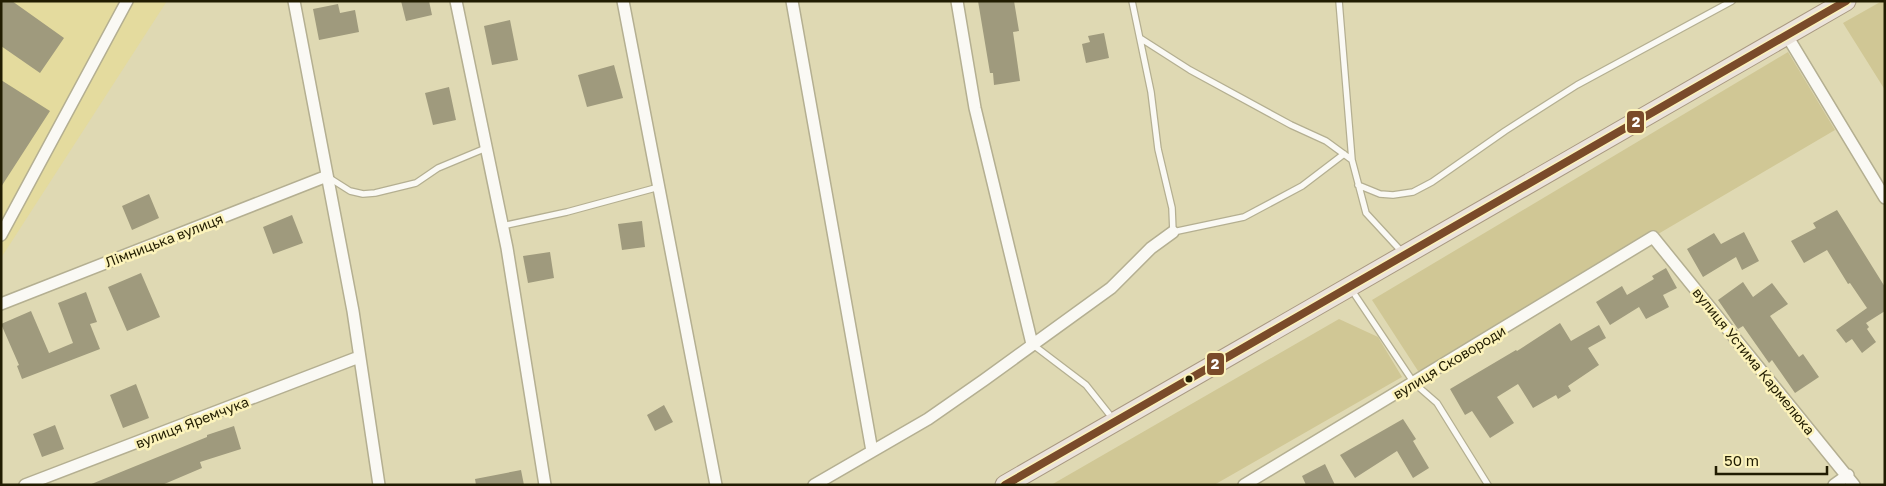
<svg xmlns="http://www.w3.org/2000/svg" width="1886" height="486" viewBox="0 0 1886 486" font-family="'Golos Text',sans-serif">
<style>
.built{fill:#e4db9e}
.green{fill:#d0c795}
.building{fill:#9f9a7d}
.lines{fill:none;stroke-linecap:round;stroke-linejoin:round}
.service-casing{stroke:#b4af91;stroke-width:8}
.minor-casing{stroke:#b4af91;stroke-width:14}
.primary-casing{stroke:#a99982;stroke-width:21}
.service{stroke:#faf9f4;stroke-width:5.5}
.minor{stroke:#faf9f4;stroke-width:11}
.primary{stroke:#ebe3db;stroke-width:19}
.bus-1-casing{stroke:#fcf3bb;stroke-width:11}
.bus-1{stroke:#7a4b2a;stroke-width:8}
.bus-dot{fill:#211c01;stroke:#fcf3bb;stroke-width:2}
.labels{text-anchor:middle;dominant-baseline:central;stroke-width:5;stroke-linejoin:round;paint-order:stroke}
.street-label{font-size:14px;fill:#211c01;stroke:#fcf3bb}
.line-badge{stroke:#fcf3bb;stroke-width:2}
.badge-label{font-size:14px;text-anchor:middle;font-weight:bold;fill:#fff}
</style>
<rect width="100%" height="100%" fill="#dfd9b3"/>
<path class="built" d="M 1,1 L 167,1 L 1,258 Z"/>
<path class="green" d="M 1882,1 L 1885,1 L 1885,90 L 1843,23 Z
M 1788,52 L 1835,130 L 1420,374 L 1372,300 Z
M 1339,319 L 1378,337 L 1402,377 L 1214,485 L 1051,485 Z"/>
<path class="building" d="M 1,1 L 12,1 L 64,38 L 40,73 L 1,46 Z
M 401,1 L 429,1 L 432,15 L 406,21 Z
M 978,1 L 1014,1 L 1019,31 L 1013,32 L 1020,81 L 994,85 L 993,73 L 990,73 Z
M 338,4 L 340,13 L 355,10 L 359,32 L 319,40 L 313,9 Z
M 510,20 L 518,60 L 492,65 L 484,26 Z
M 1104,33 L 1109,58 L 1086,63 L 1082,44 L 1090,42 L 1088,36 Z
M 614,65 L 623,98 L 587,107 L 578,75 Z
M 1,80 L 50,111 L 1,187 Z
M 449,87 L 456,120 L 433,125 L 425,93 Z
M 149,194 L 159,218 L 132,230 L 122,206 Z
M 1837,210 L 1885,287 L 1885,311 L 1866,323 L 1869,327 L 1867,329 L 1876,342 L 1862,353 L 1852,339 L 1846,343 L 1836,330 L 1867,308 L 1850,283 L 1848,284 L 1827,250 L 1804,263 L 1791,241 L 1816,228 L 1813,223 Z
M 292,215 L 303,243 L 273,254 L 263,227 Z
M 642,221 L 645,247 L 622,250 L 618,224 Z
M 1744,232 L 1759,261 L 1742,270 L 1736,257 L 1703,277 L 1687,249 L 1714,233 L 1721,244 Z
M 550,252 L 554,278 L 528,283 L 523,256 Z
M 1666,268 L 1677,288 L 1663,295 L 1669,307 L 1646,319 L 1639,307 L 1610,325 L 1596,302 L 1622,286 L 1627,295 L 1654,279 L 1652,276 Z
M 141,273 L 160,317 L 127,331 L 108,287 Z
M 1743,282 L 1753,297 L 1772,283 L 1788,304 L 1770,316 L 1799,357 L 1803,354 L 1819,377 L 1795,393 L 1772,360 L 1769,363 L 1743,326 L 1738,329 L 1718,300 Z
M 86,292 L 97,322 L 90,324 L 100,349 L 22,379 L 17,366 L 19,365 L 1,324 L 31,311 L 49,353 L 73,343 L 58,303 Z
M 1560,323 L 1571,341 L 1599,325 L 1606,338 L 1588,348 L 1599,365 L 1568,386 L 1571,391 L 1558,399 L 1556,395 L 1533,408 L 1518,384 L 1497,397 L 1514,423 L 1490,438 L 1472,411 L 1465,415 L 1450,389 L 1516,350 L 1517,351 Z
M 136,384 L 149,418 L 123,428 L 110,395 Z
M 664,405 L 673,422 L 655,431 L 647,415 Z
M 1403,419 L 1416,439 L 1413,441 L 1429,468 L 1413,478 L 1397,451 L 1355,478 L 1340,455 Z
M 55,425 L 64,449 L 42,457 L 33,434 Z
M 234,426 L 241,449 L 200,462 L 202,468 L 162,485 L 89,485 L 207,437 L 207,435 Z
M 1325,464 L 1335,485 L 1306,485 L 1302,476 Z
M 521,470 L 524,485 L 476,485 L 475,479 Z"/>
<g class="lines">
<defs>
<path id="service" d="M 1132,1 L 1151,92 L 1158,149 L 1172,208 L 1173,232 L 1244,217 L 1302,186 L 1344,154
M 1339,1 L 1352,160
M 1140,38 L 1190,70 L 1291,125 L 1326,141 L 1352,160 L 1366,213 L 1402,252
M 328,177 L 350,191 L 363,194 L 375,193 L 416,183 L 438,168 L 486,148
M 1358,185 L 1380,194 L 1393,195 L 1413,192 L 1432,182 L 1505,131 L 1577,85 L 1732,1
M 502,226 L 567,212 L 659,187
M 1351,289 L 1414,383 L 1437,403 L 1488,485
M 1032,344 L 1086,385 L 1113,419"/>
<path id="minor" d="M 294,1 L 353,311 L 379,485
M 456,1 L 507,248 L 545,485
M 623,1 L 716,485
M 792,1 L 872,451
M 957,1 L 975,108 L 1032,344
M 1786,34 L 1885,198
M 1,235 L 127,1
M 1,304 L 327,176
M 25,485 L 359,357
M 814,485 L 928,419 L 984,380 L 1111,288 L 1151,248 L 1173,232
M 1244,485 L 1653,237 L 1854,485
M 1834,485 L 1848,475"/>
<path id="primary" d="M 1005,485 L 1846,1"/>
</defs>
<use href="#service" class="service-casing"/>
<use href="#minor" class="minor-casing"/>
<use href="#primary" class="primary-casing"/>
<use href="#service" class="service"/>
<use href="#minor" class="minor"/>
<use href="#primary" class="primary"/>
<defs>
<path id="bus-1" d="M 1005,485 L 1846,1"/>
</defs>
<use href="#bus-1" class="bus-1-casing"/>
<use href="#bus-1" class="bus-1"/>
</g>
<circle class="bus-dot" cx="1189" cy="379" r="4.5"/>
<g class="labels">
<g class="street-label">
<text transform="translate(164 240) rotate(-21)">Лімницька вулиця</text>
<text transform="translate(1754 361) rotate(51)">вулиця Устима Кармелюка</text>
<text transform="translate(1449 362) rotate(-31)">вулиця Сковороди</text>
<text transform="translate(192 422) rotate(-21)">вулиця Яремчука</text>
</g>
</g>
<g class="line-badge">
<rect x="1626" y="110" width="19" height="24" rx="5" fill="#7a4b2a"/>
<rect x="1206" y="352" width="19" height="24" rx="5" fill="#7a4b2a"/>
</g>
<g class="badge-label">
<text x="1636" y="127">2</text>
<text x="1215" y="369">2</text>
</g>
<rect width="1886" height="486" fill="none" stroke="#211c01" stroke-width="5"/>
<path d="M1716 466v8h111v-8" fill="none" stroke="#211c01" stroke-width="2.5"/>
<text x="1724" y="466" font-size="15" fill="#211c01" stroke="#fcf3bb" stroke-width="4" paint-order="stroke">50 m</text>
</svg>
